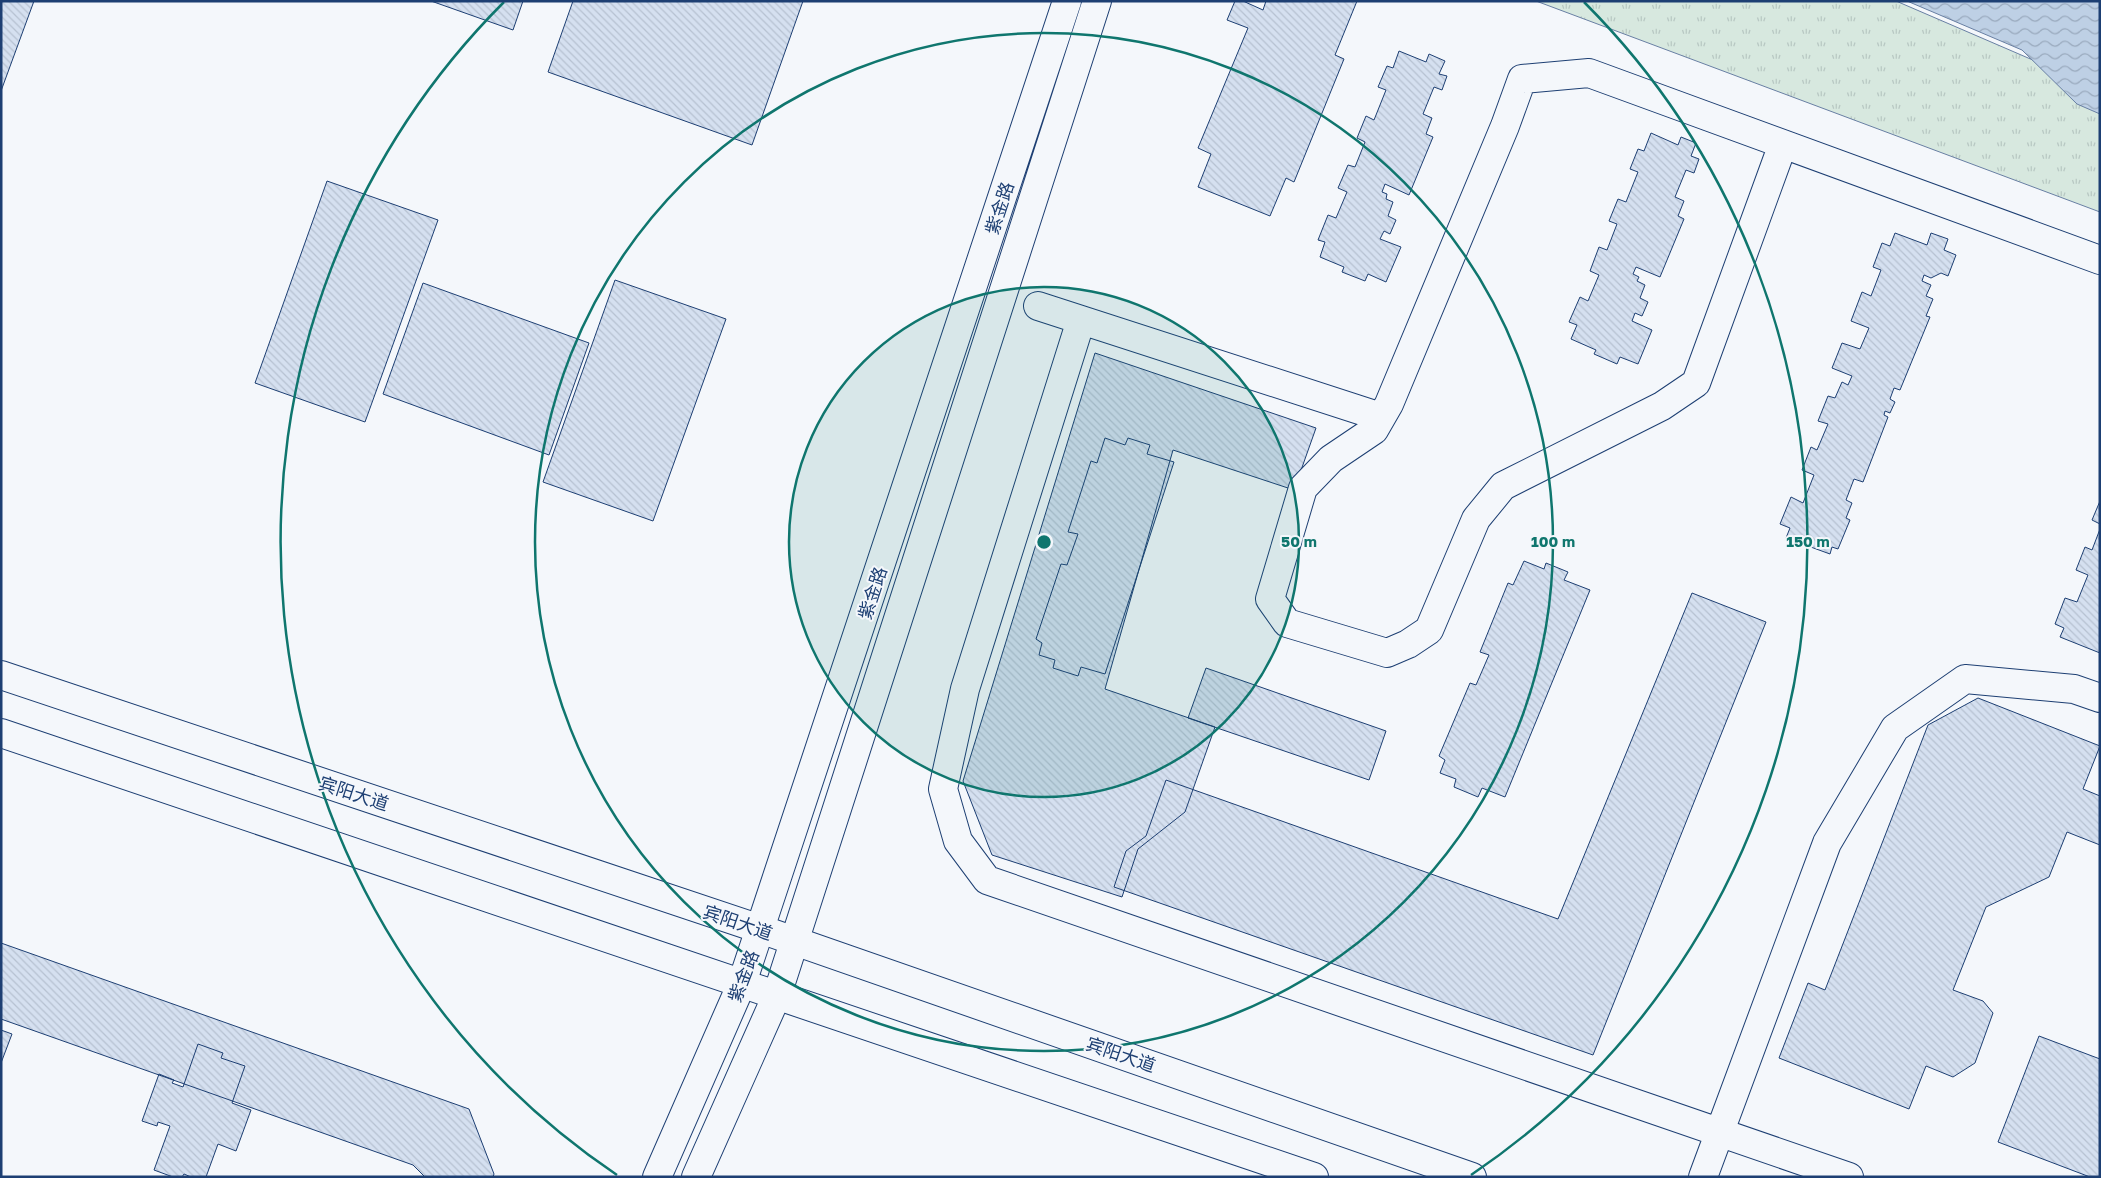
<svg xmlns="http://www.w3.org/2000/svg" width="2101" height="1178" viewBox="0 0 2101 1178" font-family="'Golos Text','Noto Sans SC',sans-serif">
<style>
.park{fill:url(#park-tufts);stroke:#687fa3}
.water{fill:url(#water-waves);stroke:#687fa3}
.building{fill:url(#building-back-hatch);stroke:#1d3f73}
.lines{fill:none;stroke-linecap:round;stroke-linejoin:round}
.minor-casing{stroke:#1d3f73;stroke-width:30}
.highway-casing{stroke:#1d3f73;stroke-width:30}
.minor{stroke:#f4f7fb;stroke-width:28}
.highway{stroke:#f4f7fb;stroke-width:28}
.ring{fill:none;stroke:#0f766e;stroke-width:2.5}
.labels{text-anchor:middle;dominant-baseline:central;stroke-width:4;stroke-linejoin:round;paint-order:stroke}
.street-label{font-size:18px;fill:#1d3f73;stroke:#f4f7fb}
.centre{fill:#0f766e;stroke:#f4f7fb;stroke-width:2.5}
.ring-label{font-size:15px;text-anchor:middle;font-weight:bold;fill:#0f766e;stroke:#f4f7fb;stroke-width:4;stroke-linejoin:round;paint-order:stroke}
</style>
<defs>
<pattern id="park-tufts" width="24" height="20" patternUnits="userSpaceOnUse" patternTransform="scale(1.25)"><rect width="24" height="20" fill="#d7e8df"/><path d="M3 7l-1-3M5 7V3M7 7l1-3M15 17l-1-3M17 17v-4M19 17l1-3" fill="none" stroke="#b8c8c3"/></pattern>
<pattern id="water-waves" width="16" height="10" patternUnits="userSpaceOnUse" patternTransform="scale(1.25)"><rect width="16" height="10" fill="#bed0e5"/><path d="M0 5q4-4 8 0t8 0" fill="none" stroke="#9aaabe"/></pattern>
<pattern id="building-back-hatch" width="6" height="6" patternUnits="userSpaceOnUse" patternTransform="scale(1.25)"><rect width="6" height="6" fill="#d5e0f0"/><path d="M-1 5l2 2M0 0l6 6M5-1l2 2" fill="none" stroke="#b6c1d1"/></pattern>
</defs>
<rect width="100%" height="100%" fill="#f4f7fb"/>
<path class="park" d="M 1536,1 L 1896,1 L 2100,89 L 2100,212 Z"/>
<path class="water" d="M 1907,1 L 2100,1 L 2100,114 L 2077,104 L 2022,50 Z"/>
<path class="building" d="M 1,1 L 34,1 L 1,91 Z
M 431,1 L 523,1 L 513,30 Z
M 573,1 L 803,1 L 752,145 L 548,72 Z
M 1235,1 L 1243,1 L 1263,10 L 1266,1 L 1357,1 L 1335,55 L 1344,59 L 1294,182 L 1286,178 L 1270,216 L 1198,187 L 1211,154 L 1198,148 L 1248,28 L 1227,20 Z
M 1399,51 L 1426,62 L 1429,54 L 1445,61 L 1439,74 L 1447,76 L 1442,90 L 1434,87 L 1423,114 L 1432,118 L 1426,134 L 1433,137 L 1409,195 L 1385,184 L 1382,192 L 1387,194 L 1386,199 L 1393,202 L 1388,216 L 1396,220 L 1390,234 L 1384,231 L 1380,239 L 1401,247 L 1386,282 L 1368,274 L 1365,281 L 1342,272 L 1344,267 L 1320,257 L 1325,242 L 1318,240 L 1328,215 L 1336,218 L 1347,192 L 1338,188 L 1348,165 L 1355,167 L 1365,142 L 1357,138 L 1366,116 L 1374,120 L 1386,90 L 1378,87 L 1387,66 L 1393,68 Z
M 1651,133 L 1678,145 L 1681,137 L 1696,143 L 1691,156 L 1699,159 L 1694,173 L 1686,170 L 1675,197 L 1684,201 L 1678,216 L 1684,219 L 1660,277 L 1636,267 L 1633,274 L 1639,277 L 1637,281 L 1645,285 L 1640,298 L 1648,302 L 1642,316 L 1635,313 L 1632,321 L 1652,330 L 1638,364 L 1620,357 L 1617,364 L 1594,354 L 1596,350 L 1571,339 L 1577,325 L 1569,322 L 1580,297 L 1588,301 L 1599,275 L 1590,271 L 1599,247 L 1607,250 L 1617,224 L 1609,221 L 1618,199 L 1626,202 L 1638,172 L 1630,169 L 1638,149 L 1644,151 Z
M 327,181 L 438,220 L 365,422 L 255,383 Z
M 1895,233 L 1927,245 L 1931,233 L 1948,239 L 1944,250 L 1956,255 L 1948,276 L 1941,273 L 1931,278 L 1924,275 L 1922,281 L 1931,285 L 1926,296 L 1933,299 L 1926,316 L 1930,317 L 1900,390 L 1894,388 L 1890,399 L 1895,402 L 1890,413 L 1885,411 L 1884,415 L 1888,417 L 1863,482 L 1854,479 L 1846,500 L 1852,503 L 1846,518 L 1850,520 L 1838,549 L 1832,547 L 1830,554 L 1786,538 L 1790,528 L 1780,524 L 1791,497 L 1803,503 L 1814,475 L 1802,470 L 1811,447 L 1817,450 L 1828,424 L 1818,421 L 1828,396 L 1835,398 L 1842,382 L 1848,385 L 1852,376 L 1832,368 L 1842,343 L 1860,349 L 1869,328 L 1851,321 L 1862,292 L 1871,296 L 1881,270 L 1873,267 L 1882,243 L 1890,246 Z
M 615,280 L 726,319 L 653,521 L 543,482 Z
M 423,283 L 589,343 L 549,455 L 383,394 Z
M 1095,353 L 1316,428 L 1294,490 L 1173,450 L 1105,689 L 1215,727 L 1185,812 L 1138,849 L 1122,897 L 992,855 L 963,781 Z
M 1105,438 L 1125,445 L 1128,438 L 1150,445 L 1147,454 L 1174,462 L 1105,674 L 1081,667 L 1078,676 L 1053,668 L 1055,660 L 1039,655 L 1042,643 L 1036,639 L 1061,564 L 1067,565 L 1078,534 L 1068,532 L 1091,461 L 1097,463 Z
M 2100,501 L 2100,524 L 2092,520 Z
M 2100,529 L 2100,653 L 2060,637 L 2064,628 L 2055,624 L 2065,598 L 2077,602 L 2088,575 L 2076,570 L 2085,547 L 2092,550 Z
M 1524,561 L 1544,569 L 1546,563 L 1568,572 L 1564,580 L 1590,590 L 1505,797 L 1482,788 L 1478,797 L 1454,787 L 1456,779 L 1440,773 L 1445,760 L 1439,756 L 1470,683 L 1476,685 L 1489,655 L 1480,652 L 1508,583 L 1513,585 Z
M 1692,593 L 1766,622 L 1593,1055 L 1114,887 L 1126,851 L 1146,836 L 1166,780 L 1558,919 Z
M 1206,668 L 1386,731 L 1369,780 L 1188,718 Z
M 1978,698 L 2100,746 L 2083,789 L 2100,796 L 2100,845 L 2067,832 L 2049,877 L 1986,907 L 1953,990 L 1983,1001 L 1993,1013 L 1975,1063 L 1953,1077 L 1926,1066 L 1909,1109 L 1779,1058 L 1808,983 L 1825,990 L 1928,725 Z
M 1,943 L 469,1109 L 494,1174 L 493,1177 L 425,1177 L 413,1165 L 1,1019 Z
M 1,1030 L 12,1034 L 1,1063 Z
M 2039,1036 L 2100,1059 L 2100,1177 L 2090,1177 L 1998,1142 Z
M 198,1044 L 223,1053 L 221,1058 L 245,1066 L 232,1103 L 251,1110 L 236,1151 L 218,1144 L 206,1177 L 191,1177 L 184,1174 L 182,1177 L 173,1177 L 154,1170 L 170,1126 L 158,1122 L 157,1126 L 142,1121 L 159,1074 L 174,1080 L 172,1083 L 183,1087 Z"/>
<g class="lines">
<defs>
<path id="minor" d="M 1783,144 L 1696,383 L 1662,406 L 1503,486 L 1476,519 L 1429,630 L 1408,644 L 1387,653 L 1287,623 L 1270,599 L 1303,488 L 1331,459 L 1374,430 L 1389,404 L 1505,126 L 1522,79 L 1589,73 L 2100,260
M 1038,306 L 1381,417
M 1081,320 L 965,689 L 943,789 L 958,841 L 987,880 L 1849,1177
M 657,1177 L 742,983 L 1067,1
M 696,1177 L 777,995 L 1097,1
M 1703,1177 L 1827,843 L 1895,728 L 1965,679 L 2074,689 L 2100,698"/>
<path id="highway" d="M 1,675 L 760,929 L 1472,1177
M 1,733 L 1314,1177"/>
</defs>
<use href="#minor" class="minor-casing"/>
<use href="#highway" class="highway-casing"/>
<use href="#minor" class="minor"/>
<use href="#highway" class="highway"/>
</g>
<circle cx="1044" cy="542" r="255" fill="#0f766e" fill-opacity=".12"/>
<g class="ring">
<circle cx="1044" cy="542" r="255"/>
<circle cx="1044" cy="542" r="509"/>
<path d="M617 1175A764 764 0 0 1 504 2M1584 2A764 764 0 0 1 1471 1175"/>
</g>
<g class="labels">
<g class="street-label">
<text transform="translate(999 208) rotate(-72)">紫金路</text>
<text transform="translate(872 593) rotate(-72)">紫金路</text>
<text transform="translate(354 793) rotate(18)">宾阳大道</text>
<text transform="translate(738 922) rotate(19)">宾阳大道</text>
<text transform="translate(743 976) rotate(-69)">紫金路</text>
<text transform="translate(1121 1054) rotate(19)">宾阳大道</text>
</g>
</g>
<circle cx="1044" cy="542" r="8" class="centre"/>
<g class="ring-label">
<text x="1299" y="547">50 m</text>
<text x="1553" y="547">100 m</text>
<text x="1808" y="547">150 m</text>
</g>
<rect width="2101" height="1178" fill="none" stroke="#1d3f73" stroke-width="5"/>
</svg>
